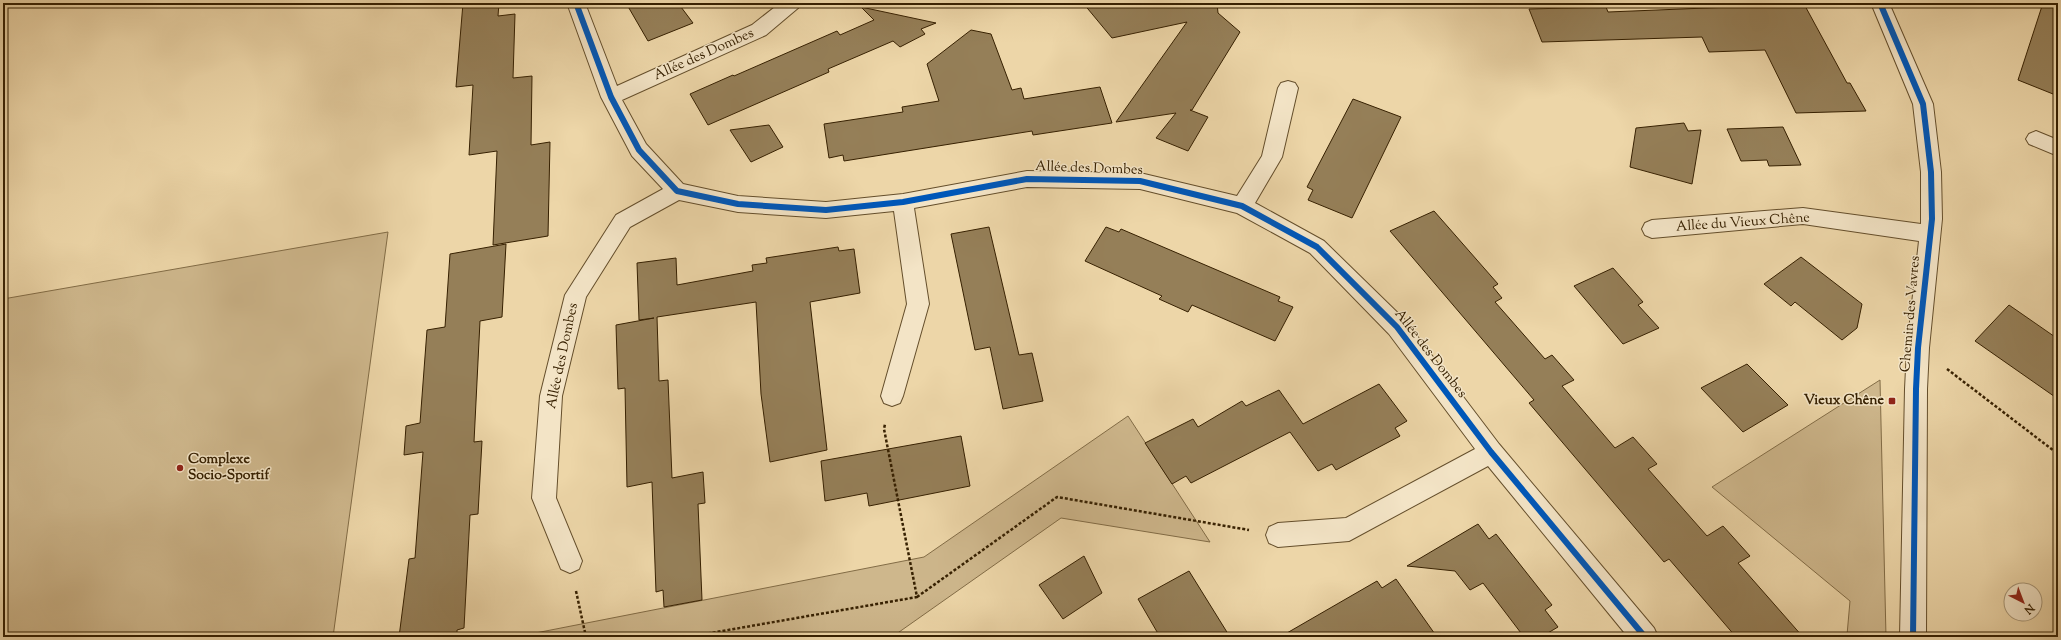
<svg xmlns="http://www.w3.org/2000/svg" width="2061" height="640" viewBox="0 0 2061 640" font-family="'Sorts Mill Goudy',serif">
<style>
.green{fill:#ceb78c;stroke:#826c46}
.building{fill:#957f58;stroke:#362001}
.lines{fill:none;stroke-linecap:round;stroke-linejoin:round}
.street-casing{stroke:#644e2b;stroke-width:2}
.path{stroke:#362001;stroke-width:2.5;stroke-dasharray:3 2;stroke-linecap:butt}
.street{fill:#f3e4c6;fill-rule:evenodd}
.cycleway-casing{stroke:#f3e4c6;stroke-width:8}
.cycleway{stroke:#0057b8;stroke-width:6}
.poi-dot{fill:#8f2418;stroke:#f3e4c6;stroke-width:1.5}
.labels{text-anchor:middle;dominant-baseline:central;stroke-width:3;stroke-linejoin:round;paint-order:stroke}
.street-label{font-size:14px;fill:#362001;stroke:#f3e4c6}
.poi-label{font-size:14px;font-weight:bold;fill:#362001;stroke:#f3e4c6;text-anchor:end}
</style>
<rect width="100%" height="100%" fill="#edd6a8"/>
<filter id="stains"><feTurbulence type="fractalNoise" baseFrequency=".005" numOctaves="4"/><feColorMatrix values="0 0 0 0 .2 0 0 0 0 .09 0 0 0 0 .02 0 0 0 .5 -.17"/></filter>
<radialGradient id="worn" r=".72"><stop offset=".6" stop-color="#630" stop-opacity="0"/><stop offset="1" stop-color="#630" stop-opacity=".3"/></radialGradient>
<path class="green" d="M 388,232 L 333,637 L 3,637 L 3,299 Z
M 1880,380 L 1886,637 L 1844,637 L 1847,635 L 1850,601 L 1712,487 Z
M 1128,416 L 1210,542 L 1061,518 L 892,637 L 515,637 L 924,557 Z"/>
<path class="building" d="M 463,3 L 499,3 L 498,16 L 515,14 L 513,78 L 532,76 L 531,145 L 550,142 L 548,236 L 493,245 L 497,151 L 469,155 L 473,85 L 456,87 Z
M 626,3 L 678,3 L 693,23 L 648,41 Z
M 1083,3 L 1217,3 L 1218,13 L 1240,32 L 1192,110 L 1190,110 L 1208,117 L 1188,151 L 1156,138 L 1176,113 L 1116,122 L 1187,22 L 1112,38 Z
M 2043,3 L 2058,3 L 2058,96 L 2018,80 Z
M 1804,4 L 1847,83 L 1850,83 L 1866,111 L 1796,113 L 1765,50 L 1709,52 L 1702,37 L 1542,42 L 1529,9 L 1606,7 L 1608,12 Z
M 861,7 L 936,23 L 921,29 L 925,34 L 900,47 L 893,41 L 828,69 L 829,72 L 708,125 L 690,94 L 733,75 L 734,76 L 837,31 L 840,35 L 874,20 Z
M 971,30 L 991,34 L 1012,90 L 1021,88 L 1024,99 L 1100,87 L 1112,123 L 1033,135 L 1032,131 L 844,161 L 843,155 L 829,158 L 824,124 L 903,112 L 902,107 L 939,101 L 927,64 Z
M 1353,99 L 1401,117 L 1352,218 L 1308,200 L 1313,190 L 1307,187 Z
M 1684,123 L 1688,131 L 1701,130 L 1692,184 L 1630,167 L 1636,128 Z
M 769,125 L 783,147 L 751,162 L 730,130 Z
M 1783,127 L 1801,165 L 1769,166 L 1767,160 L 1741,161 L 1727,129 Z
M 1434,211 L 1498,284 L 1493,287 L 1502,298 L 1495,302 L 1545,359 L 1552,355 L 1574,380 L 1562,386 L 1615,448 L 1633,437 L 1657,464 L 1648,469 L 1707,536 L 1723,526 L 1750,556 L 1738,563 L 1803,637 L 1736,637 L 1669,559 L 1664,562 L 1529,403 L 1534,400 L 1390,231 Z
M 989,227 L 1019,355 L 1032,353 L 1043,401 L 1003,409 L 990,347 L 975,350 L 951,234 Z
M 1106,227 L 1119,232 L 1121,229 L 1280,297 L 1278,301 L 1293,307 L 1275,341 L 1192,305 L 1188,312 L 1159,299 L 1162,296 L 1085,261 Z
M 506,244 L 502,317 L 480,321 L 474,442 L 482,441 L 478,514 L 470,515 L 464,628 L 457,630 L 457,637 L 399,637 L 409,559 L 415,558 L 423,452 L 404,455 L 406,426 L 420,423 L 427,330 L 445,327 L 450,254 Z
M 838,247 L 839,251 L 854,249 L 860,293 L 810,302 L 827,450 L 770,462 L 761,394 L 756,302 L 657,317 L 659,381 L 668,380 L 672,478 L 703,472 L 705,503 L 698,504 L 702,600 L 664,607 L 663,590 L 656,592 L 652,482 L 627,487 L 625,388 L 618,389 L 616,325 L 654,318 L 639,320 L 637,263 L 676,258 L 677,285 L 753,271 L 752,265 L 767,263 L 766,258 Z
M 1801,257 L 1862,304 L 1857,328 L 1842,340 L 1795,302 L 1791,306 L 1764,284 Z
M 1613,268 L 1643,302 L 1638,305 L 1659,328 L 1623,344 L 1574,286 Z
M 2009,305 L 2058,339 L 2058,399 L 1975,341 Z
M 1747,364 L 1788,405 L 1743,432 L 1701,388 Z
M 1379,384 L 1407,421 L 1395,428 L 1400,436 L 1336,470 L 1332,464 L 1318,471 L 1290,432 L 1191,483 L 1186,476 L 1172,484 L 1145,443 L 1193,419 L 1198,427 L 1242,401 L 1246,406 L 1279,390 L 1303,424 Z
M 961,436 L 970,486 L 869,506 L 867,493 L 825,501 L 821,461 Z
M 1478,524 L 1489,539 L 1496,534 L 1552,605 L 1545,610 L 1558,627 L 1541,637 L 1524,637 L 1483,583 L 1470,590 L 1455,571 L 1407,566 Z
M 1084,556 L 1102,593 L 1063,619 L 1039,585 Z
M 1189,571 L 1230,637 L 1160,637 L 1138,599 Z
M 1396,579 L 1437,637 L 1280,637 L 1377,581 L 1382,588 Z"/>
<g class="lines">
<defs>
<path id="street" d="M 567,3 L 585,3 L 617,86 L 752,25 L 780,3 L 801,3 L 798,8 L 766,35 L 622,100 L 646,144 L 683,184 L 738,196 L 826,202 L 903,194 L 1027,171 L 1140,173 L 1237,196 L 1262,156 L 1278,88 L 1281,83 L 1288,81 L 1295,83 L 1298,88 L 1282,157 L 1255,203 L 1324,241 L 1405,320 L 1499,444 L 1654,628 L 1658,637 L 1628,637 L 1488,466 L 1349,541 L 1278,547 L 1269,543 L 1266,535 L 1269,527 L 1278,523 L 1346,518 L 1475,449 L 1389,334 L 1310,253 L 1237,213 L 1140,189 L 1027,187 L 914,208 L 929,304 L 903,396 L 900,403 L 892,406 L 884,403 L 881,396 L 907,304 L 894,211 L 826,218 L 738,212 L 679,200 L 630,227 L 586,297 L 562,396 L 556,498 L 582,561 L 579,569 L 570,573 L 561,569 L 532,498 L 540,396 L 565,295 L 616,215 L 663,189 L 632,156 L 601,97 Z
M 1871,3 L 1889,3 L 1933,104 L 1941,172 L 1942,219 L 1929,348 L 1927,389 L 1926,637 L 1900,637 L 1905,389 L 1907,348 L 1919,241 L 1803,224 L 1652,238 L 1645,235 L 1642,229 L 1645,223 L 1652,220 L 1803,208 L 1921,224 L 1921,172 L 1913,104 Z
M 2036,131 L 2058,140 L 2058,156 L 2029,144 L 2026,139 L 2029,134 Z"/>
</defs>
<use href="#street" class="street-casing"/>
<path class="path" d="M 1947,369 L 2058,454
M 576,591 L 586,637
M 917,597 L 1057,497 L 1249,530
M 688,637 L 917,597 L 884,429 L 885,424"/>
<use href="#street" class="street"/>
<defs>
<path id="cycleway" d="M 576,3 L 611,97 L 639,150 L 677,191 L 738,204 L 826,210 L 903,202 L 1027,179 L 1140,181 L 1242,206 L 1317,247 L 1397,327 L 1491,452 L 1645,637
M 1880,3 L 1923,104 L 1931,172 L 1932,219 L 1918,348 L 1916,389 L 1913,637"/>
</defs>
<use href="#cycleway" class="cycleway-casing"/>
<use href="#cycleway" class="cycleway"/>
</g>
<g class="poi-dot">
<rect x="1888" y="397" width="8" height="8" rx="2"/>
<circle cx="180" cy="468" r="4"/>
</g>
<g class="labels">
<g class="street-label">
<text transform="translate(704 55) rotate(-24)">Allée des Dombes</text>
<text transform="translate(1089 169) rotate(2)">Allée des Dombes</text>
<text transform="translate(1743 223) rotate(-4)">Allée du Vieux Chêne</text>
<text transform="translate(1911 314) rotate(-85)">Chemin des Vavres</text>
<text transform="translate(1430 354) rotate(52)">Allée des Dombes</text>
<text transform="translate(563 356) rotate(-78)">Allée des Dombes</text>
</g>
<g class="poi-label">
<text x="1884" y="401">Vieux Chêne</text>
<text x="188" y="460" text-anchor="start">Complexe<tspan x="188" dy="16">Socio-Sportif</tspan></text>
</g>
</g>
<rect width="2061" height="640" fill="none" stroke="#edd6a8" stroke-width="16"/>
<rect x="4" y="4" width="2053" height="632" fill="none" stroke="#362001" stroke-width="2"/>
<rect x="8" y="8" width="2045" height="624" fill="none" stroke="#362001"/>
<g transform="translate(2023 602) rotate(138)"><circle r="19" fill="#f3e4c6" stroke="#a79677"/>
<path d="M0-3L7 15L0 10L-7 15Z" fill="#8f2418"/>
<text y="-6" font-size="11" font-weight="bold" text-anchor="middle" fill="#362001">N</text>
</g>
<rect width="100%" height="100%" filter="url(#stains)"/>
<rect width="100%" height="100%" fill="url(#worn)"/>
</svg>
